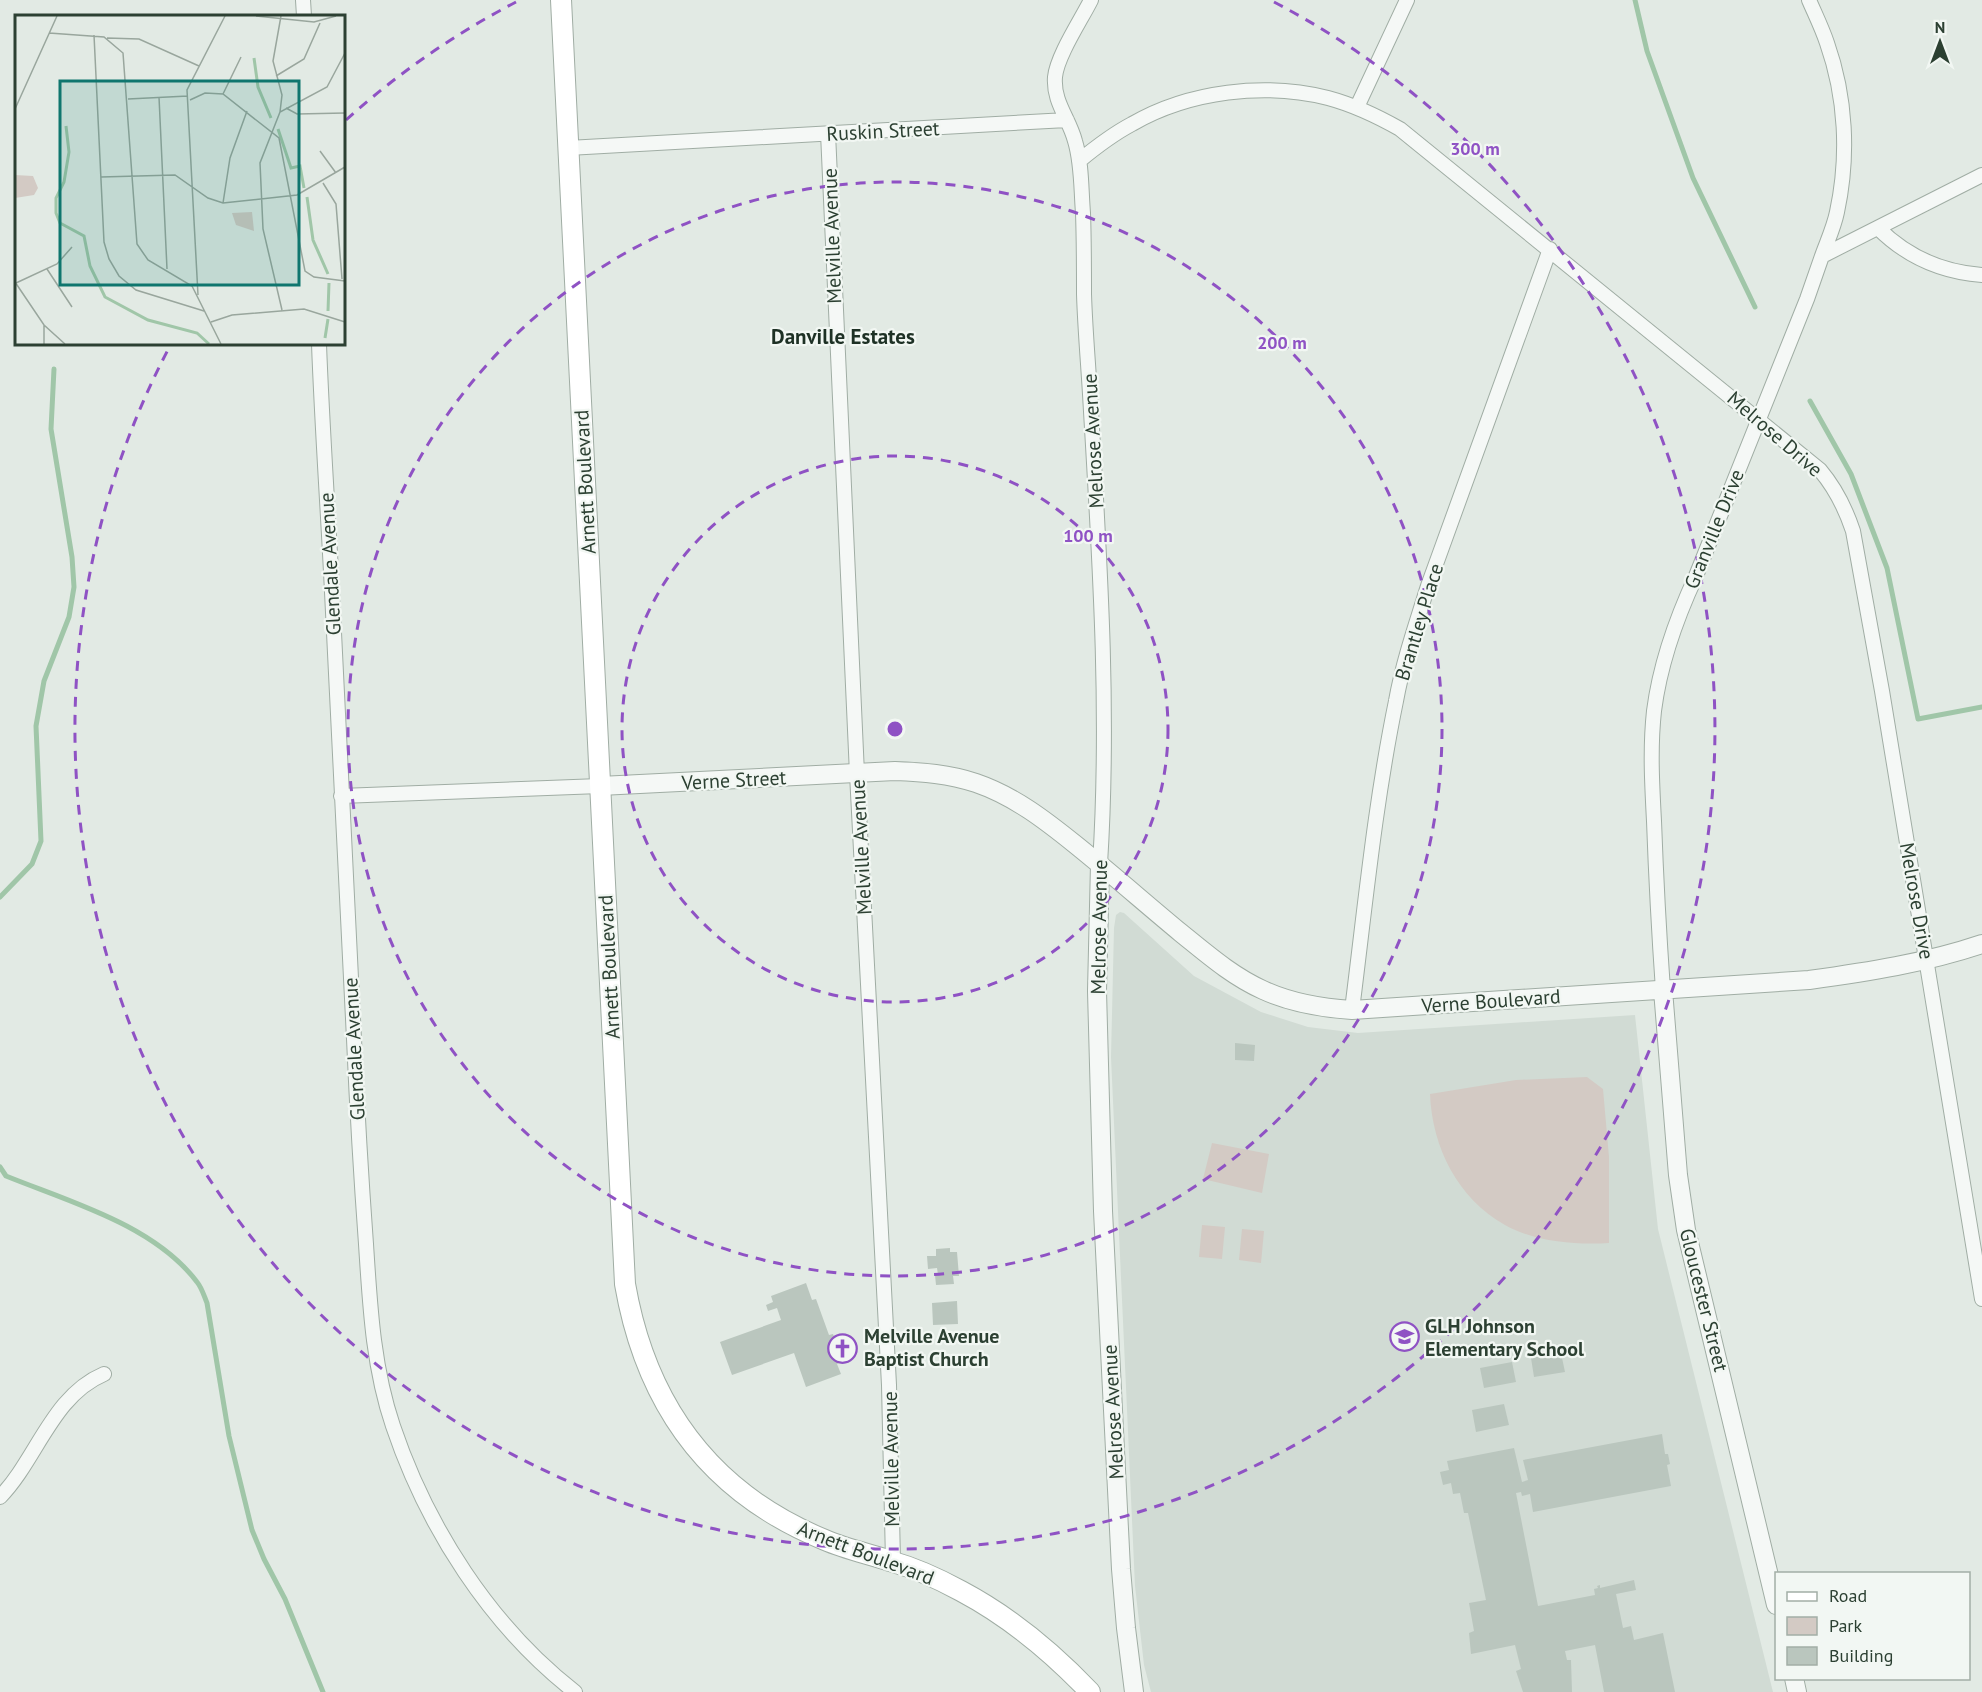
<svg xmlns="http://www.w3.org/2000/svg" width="1982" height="1692" viewBox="0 0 1982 1692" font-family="'PT Sans',sans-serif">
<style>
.built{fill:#d1dbd4}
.green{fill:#d3cac4}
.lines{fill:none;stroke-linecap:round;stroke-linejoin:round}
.stream{stroke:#a0c6a8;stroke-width:5}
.building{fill:#bac6be}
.minor-casing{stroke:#a0ada4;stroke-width:16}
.tertiary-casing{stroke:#a0ada4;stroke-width:20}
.secondary-casing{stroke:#a0ada4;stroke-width:22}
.minor{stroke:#f5f8f6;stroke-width:14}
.tertiary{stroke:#f5f8f6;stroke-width:18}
.secondary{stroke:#fff;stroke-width:20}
.ring{fill:none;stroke:#8f52c4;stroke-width:3;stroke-dasharray:10 8}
.labels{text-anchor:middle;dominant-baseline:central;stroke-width:4.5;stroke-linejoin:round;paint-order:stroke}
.street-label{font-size:20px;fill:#2c4032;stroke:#f2f7f3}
.poi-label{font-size:20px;font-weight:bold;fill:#2c4032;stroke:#f2f7f3;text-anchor:start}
.neighbourhood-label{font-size:21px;font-weight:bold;fill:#1e3125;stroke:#f2f7f3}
.inset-river{fill:none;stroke:#a0c6a8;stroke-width:3}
.inset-road{fill:none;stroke:#99a69d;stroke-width:1.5}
.view{fill:#0f766e;fill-opacity:0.15;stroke:#0f766e;stroke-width:3}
.inset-edge{fill:none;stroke:#2c4032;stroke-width:3}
.centre{fill:#8f52c4;stroke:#f2f7f3;stroke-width:3}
.ring-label{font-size:18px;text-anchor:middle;font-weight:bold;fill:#8f52c4;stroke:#f2f7f3;stroke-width:4.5;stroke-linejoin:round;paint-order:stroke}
</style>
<rect width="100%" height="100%" fill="#e2eae4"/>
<path class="built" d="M 1120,912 L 1124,913 L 1194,976 L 1261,1012 L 1308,1027 L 1358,1033 L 1635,1015 L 1658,1229 L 1773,1692 L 1151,1692 L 1144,1665 L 1135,1586 L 1111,1057 L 1114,928 L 1116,915 Z"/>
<path class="green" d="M 1587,1077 L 1603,1089 L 1609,1157 L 1609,1243 C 1576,1245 1535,1242 1505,1225 C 1458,1199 1432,1147 1430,1094 L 1516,1080 Z
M 1212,1143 L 1269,1154 L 1262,1193 L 1203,1179 Z
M 1202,1225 L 1225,1227 L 1222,1259 L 1199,1257 Z
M 1242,1229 L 1264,1231 L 1261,1263 L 1239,1260 Z"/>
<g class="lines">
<path class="stream" d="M 1635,0 L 1647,51 L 1693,178 L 1755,307
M 1810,401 L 1851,474 L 1887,568 L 1918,719 L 1982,707
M 0,897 L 32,864 L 41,841 L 36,726 L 44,681 L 69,617 L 74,587 L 72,557 L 51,429 L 54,369
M 0,1167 L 6,1176 C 70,1202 154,1225 197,1282 C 202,1288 204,1296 207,1303 L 229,1436 L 252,1530 L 264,1559 L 285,1599 L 323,1692"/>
</g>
<path class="building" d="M 1235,1043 L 1255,1045 L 1254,1061 L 1235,1060 Z
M 950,1248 L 950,1252 L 957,1252 L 959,1276 L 953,1276 L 954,1284 L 936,1285 L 935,1275 L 938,1275 L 937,1268 L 928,1269 L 927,1256 L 936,1256 L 936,1249 Z
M 806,1283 L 812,1300 L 816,1299 L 829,1335 L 833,1334 L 843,1361 L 837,1364 L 841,1374 L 806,1387 L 794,1353 L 732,1375 L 720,1342 L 781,1320 L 777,1308 L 768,1311 L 766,1305 L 773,1302 L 771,1296 Z
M 957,1301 L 958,1324 L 933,1325 L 932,1303 Z
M 1561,1353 L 1565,1372 L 1534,1377 L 1531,1358 Z
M 1512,1362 L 1516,1382 L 1484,1388 L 1480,1368 Z
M 1504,1404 L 1509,1425 L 1476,1432 L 1472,1410 Z
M 1662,1434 L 1665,1454 L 1668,1454 L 1670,1464 L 1667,1465 L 1671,1486 L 1533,1512 L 1530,1494 L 1522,1496 L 1521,1492 L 1516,1493 L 1538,1606 L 1595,1595 L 1594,1589 L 1598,1588 L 1597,1586 L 1600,1585 L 1600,1588 L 1634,1580 L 1636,1590 L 1616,1594 L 1623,1628 L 1631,1626 L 1634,1640 L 1663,1633 L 1675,1692 L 1604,1692 L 1595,1645 L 1565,1651 L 1567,1660 L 1571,1660 L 1572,1692 L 1523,1692 L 1516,1671 L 1521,1669 L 1515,1645 L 1471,1654 L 1469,1633 L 1474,1631 L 1469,1603 L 1486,1600 L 1468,1513 L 1464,1513 L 1460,1493 L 1453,1494 L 1451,1483 L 1443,1485 L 1440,1472 L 1449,1470 L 1447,1461 L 1514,1448 L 1522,1482 L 1528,1480 L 1523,1460 Z"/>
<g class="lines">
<defs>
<path id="minor" d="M 303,0 L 304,16
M 1091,0 C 1081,20 1057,56 1055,77 C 1053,102 1069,118 1075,141 C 1082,164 1081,189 1083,213 C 1084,240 1084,267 1084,294 C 1085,327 1088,361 1090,394 C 1099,550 1110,707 1100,864
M 1809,0 C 1815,14 1822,28 1827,43 C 1846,97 1849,156 1837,212 C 1834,227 1827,242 1822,256
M 1357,107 L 1407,0
M 828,133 L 857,774 L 889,1385 L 893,1561
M 568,148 L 1067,120
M 1079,161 C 1096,147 1113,134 1132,124 C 1189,91 1265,82 1328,98 C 1354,105 1377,116 1400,129 L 1820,470 C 1836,489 1845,507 1853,531 L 1882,691 L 1982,1299
M 1878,228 C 1907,257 1941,272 1982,275
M 319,344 C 322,426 328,509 332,592 C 339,741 346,890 354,1039 C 357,1107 361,1176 366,1244 C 370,1306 373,1367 393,1426 C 427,1527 490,1626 575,1692
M 341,796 L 600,786
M 1663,990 C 1659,933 1656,877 1654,821 C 1652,784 1650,748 1654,711 C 1660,664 1676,619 1696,576 L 1807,299 L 1822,256 L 1982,175
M 1352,1010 C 1365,907 1375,803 1396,701 C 1403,662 1416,624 1428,586 L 1550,249
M 0,1497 C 37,1459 52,1396 104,1374"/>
<path id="tertiary" d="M 600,786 L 895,771 C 922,772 949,774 976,783 C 1014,796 1045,820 1076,845 C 1112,874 1146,904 1181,933 C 1207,954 1232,976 1263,990 C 1291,1003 1321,1008 1352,1010 L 1809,980 C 1867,972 1926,963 1982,944
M 1100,864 L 1097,991 L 1103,1211 L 1121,1569 L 1126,1628 L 1134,1692
M 1663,990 L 1678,1175 L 1686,1230 L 1776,1605
M 1794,1678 L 1797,1692"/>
<path id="secondary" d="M 561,0 L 625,1284 C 646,1405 710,1493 825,1540 C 846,1549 869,1554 890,1561 C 915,1568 939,1579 961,1591 C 1010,1617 1052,1652 1090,1692"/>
</defs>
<use href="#minor" class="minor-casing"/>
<use href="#tertiary" class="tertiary-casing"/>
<use href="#secondary" class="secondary-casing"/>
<use href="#minor" class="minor"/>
<use href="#tertiary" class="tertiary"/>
<use href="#secondary" class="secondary"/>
</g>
<g class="ring">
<circle cx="895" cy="729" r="273"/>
<circle cx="895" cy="729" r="547"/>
<path d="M346 120A820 820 0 0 1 516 2M1274 2A820 820 0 1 1 171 344"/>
</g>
<defs>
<symbol id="school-ring" viewBox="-11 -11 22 22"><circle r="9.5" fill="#f2f7f3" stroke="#8f52c4" stroke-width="1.5"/><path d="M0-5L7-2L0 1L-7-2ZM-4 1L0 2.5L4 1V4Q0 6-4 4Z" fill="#8f52c4"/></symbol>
<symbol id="church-ring" viewBox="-11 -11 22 22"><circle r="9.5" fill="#f2f7f3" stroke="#8f52c4" stroke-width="1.5"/><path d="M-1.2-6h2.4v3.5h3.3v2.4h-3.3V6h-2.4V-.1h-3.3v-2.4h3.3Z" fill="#8f52c4"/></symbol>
</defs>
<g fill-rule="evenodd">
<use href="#school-ring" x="1388" y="1320" width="33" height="33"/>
<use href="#church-ring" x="826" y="1332" width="33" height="33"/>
</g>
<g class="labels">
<g class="street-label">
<text transform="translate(883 131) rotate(-3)">Ruskin Street</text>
<text transform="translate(832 236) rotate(-92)">Melville Avenue</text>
<text transform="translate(1775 434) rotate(41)">Melrose Drive</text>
<text transform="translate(1093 441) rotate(-93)">Melrose Avenue</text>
<text transform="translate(585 482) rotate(-93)">Arnett Boulevard</text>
<text transform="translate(1714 529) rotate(-68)">Granville Drive</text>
<text transform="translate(330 564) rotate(-93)">Glendale Avenue</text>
<text transform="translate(1419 622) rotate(-73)">Brantley Place</text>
<text transform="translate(734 780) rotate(-3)">Verne Street</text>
<text transform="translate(861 847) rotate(-93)">Melville Avenue</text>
<text transform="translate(1917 901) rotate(80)">Melrose Drive</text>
<text transform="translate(1099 927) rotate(-89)">Melrose Avenue</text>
<text transform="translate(609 967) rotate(-93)">Arnett Boulevard</text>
<text transform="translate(1491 1001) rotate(-4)">Verne Boulevard</text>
<text transform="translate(354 1049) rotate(-93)">Glendale Avenue</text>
<text transform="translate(1704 1300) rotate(76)">Gloucester Street</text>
<text transform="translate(1113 1412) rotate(-93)">Melrose Avenue</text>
<text transform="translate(891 1459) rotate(-91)">Melville Avenue</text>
<text transform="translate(866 1553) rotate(21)">Arnett Boulevard</text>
</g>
<g class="poi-label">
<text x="1425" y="1326">GLH Johnson<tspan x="1425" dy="23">Elementary School</tspan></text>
<text x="864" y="1336">Melville Avenue<tspan x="864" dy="23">Baptist Church</tspan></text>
</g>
<g class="neighbourhood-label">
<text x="843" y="336">Danville Estates</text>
</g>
</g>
<g transform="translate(15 15)">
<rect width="330" height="330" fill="#e2eae4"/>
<path d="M 0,160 L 18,161 L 23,173 L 19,180 L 0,183 ZM 237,197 L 239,216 L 221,210 L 217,198 Z" fill="#d3cac4"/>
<path class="inset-river" d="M 239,43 L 243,72 L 256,103M 51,111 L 54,137 L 49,167 L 41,183 L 41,198 L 45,208 L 69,221 L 75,251 L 90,282 L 133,305 L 182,318 L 194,329M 263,114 L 276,153 L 285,151 L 289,173M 292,182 L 298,225 L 313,259M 313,296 L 314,268M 310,323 L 313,304"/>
<path class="inset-road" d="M 241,1 L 299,7 L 321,1M 34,18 L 89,22 L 108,38 L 122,229 L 133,245 L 177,271 L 206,329M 79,20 L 89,227 L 94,244 L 104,261 L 121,275 L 189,296M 92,23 L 124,24 L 184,51M 261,61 L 289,44 L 305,8M 208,79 L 226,42M 144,82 L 152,254M 113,84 L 173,81M 175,85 L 190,78 L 208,79 L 264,123 L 290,256 L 299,262 L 330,266M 271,93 L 282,99 L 330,98M 0,94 L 42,1M 265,97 L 267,80 L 258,46 L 266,1M 305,136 L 321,158M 86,162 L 160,160 L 193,183 L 208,188 L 282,180 L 330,152M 308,168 L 321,189 L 327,264M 208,188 L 215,143 L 232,96M 32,254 L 57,292M 0,267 L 29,310 L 50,329M 1,268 L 42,249 L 57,232M 183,280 L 172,75 L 210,1M 267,295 L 248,214 L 245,148 L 265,97 L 312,72 L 330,38M 196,307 L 217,300 L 289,294 L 330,307M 29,329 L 29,310"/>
<path class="view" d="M 45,66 L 284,66 L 284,270 L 45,270 Z"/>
<rect width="330" height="330" class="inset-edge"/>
</g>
<circle cx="895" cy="729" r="9" class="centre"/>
<g class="ring-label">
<text x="1475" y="155">300 m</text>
<text x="1282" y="349">200 m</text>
<text x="1088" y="542">100 m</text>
</g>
<rect x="1775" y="1572" width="195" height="108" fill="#f2f7f3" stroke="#a3aea6" stroke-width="1.5"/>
<rect x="1787" y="1592" width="30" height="9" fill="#ffffff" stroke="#a3aea6" stroke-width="1.5"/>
<text x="1829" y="1602" font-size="18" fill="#2c4032">Road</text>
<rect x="1787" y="1617" width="30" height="18" fill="#d3cac4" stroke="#a3aea6" stroke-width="1.5"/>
<text x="1829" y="1632" font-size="18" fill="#2c4032">Park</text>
<rect x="1787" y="1647" width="30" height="18" fill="#bac6be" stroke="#a3aea6" stroke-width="1.5"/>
<text x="1829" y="1662" font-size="18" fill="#2c4032">Building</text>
<g transform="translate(1940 42)" stroke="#f2f7f3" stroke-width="4.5" paint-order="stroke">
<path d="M0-4.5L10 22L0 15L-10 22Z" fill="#2c4032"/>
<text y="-9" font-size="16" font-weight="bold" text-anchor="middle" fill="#2c4032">N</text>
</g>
</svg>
